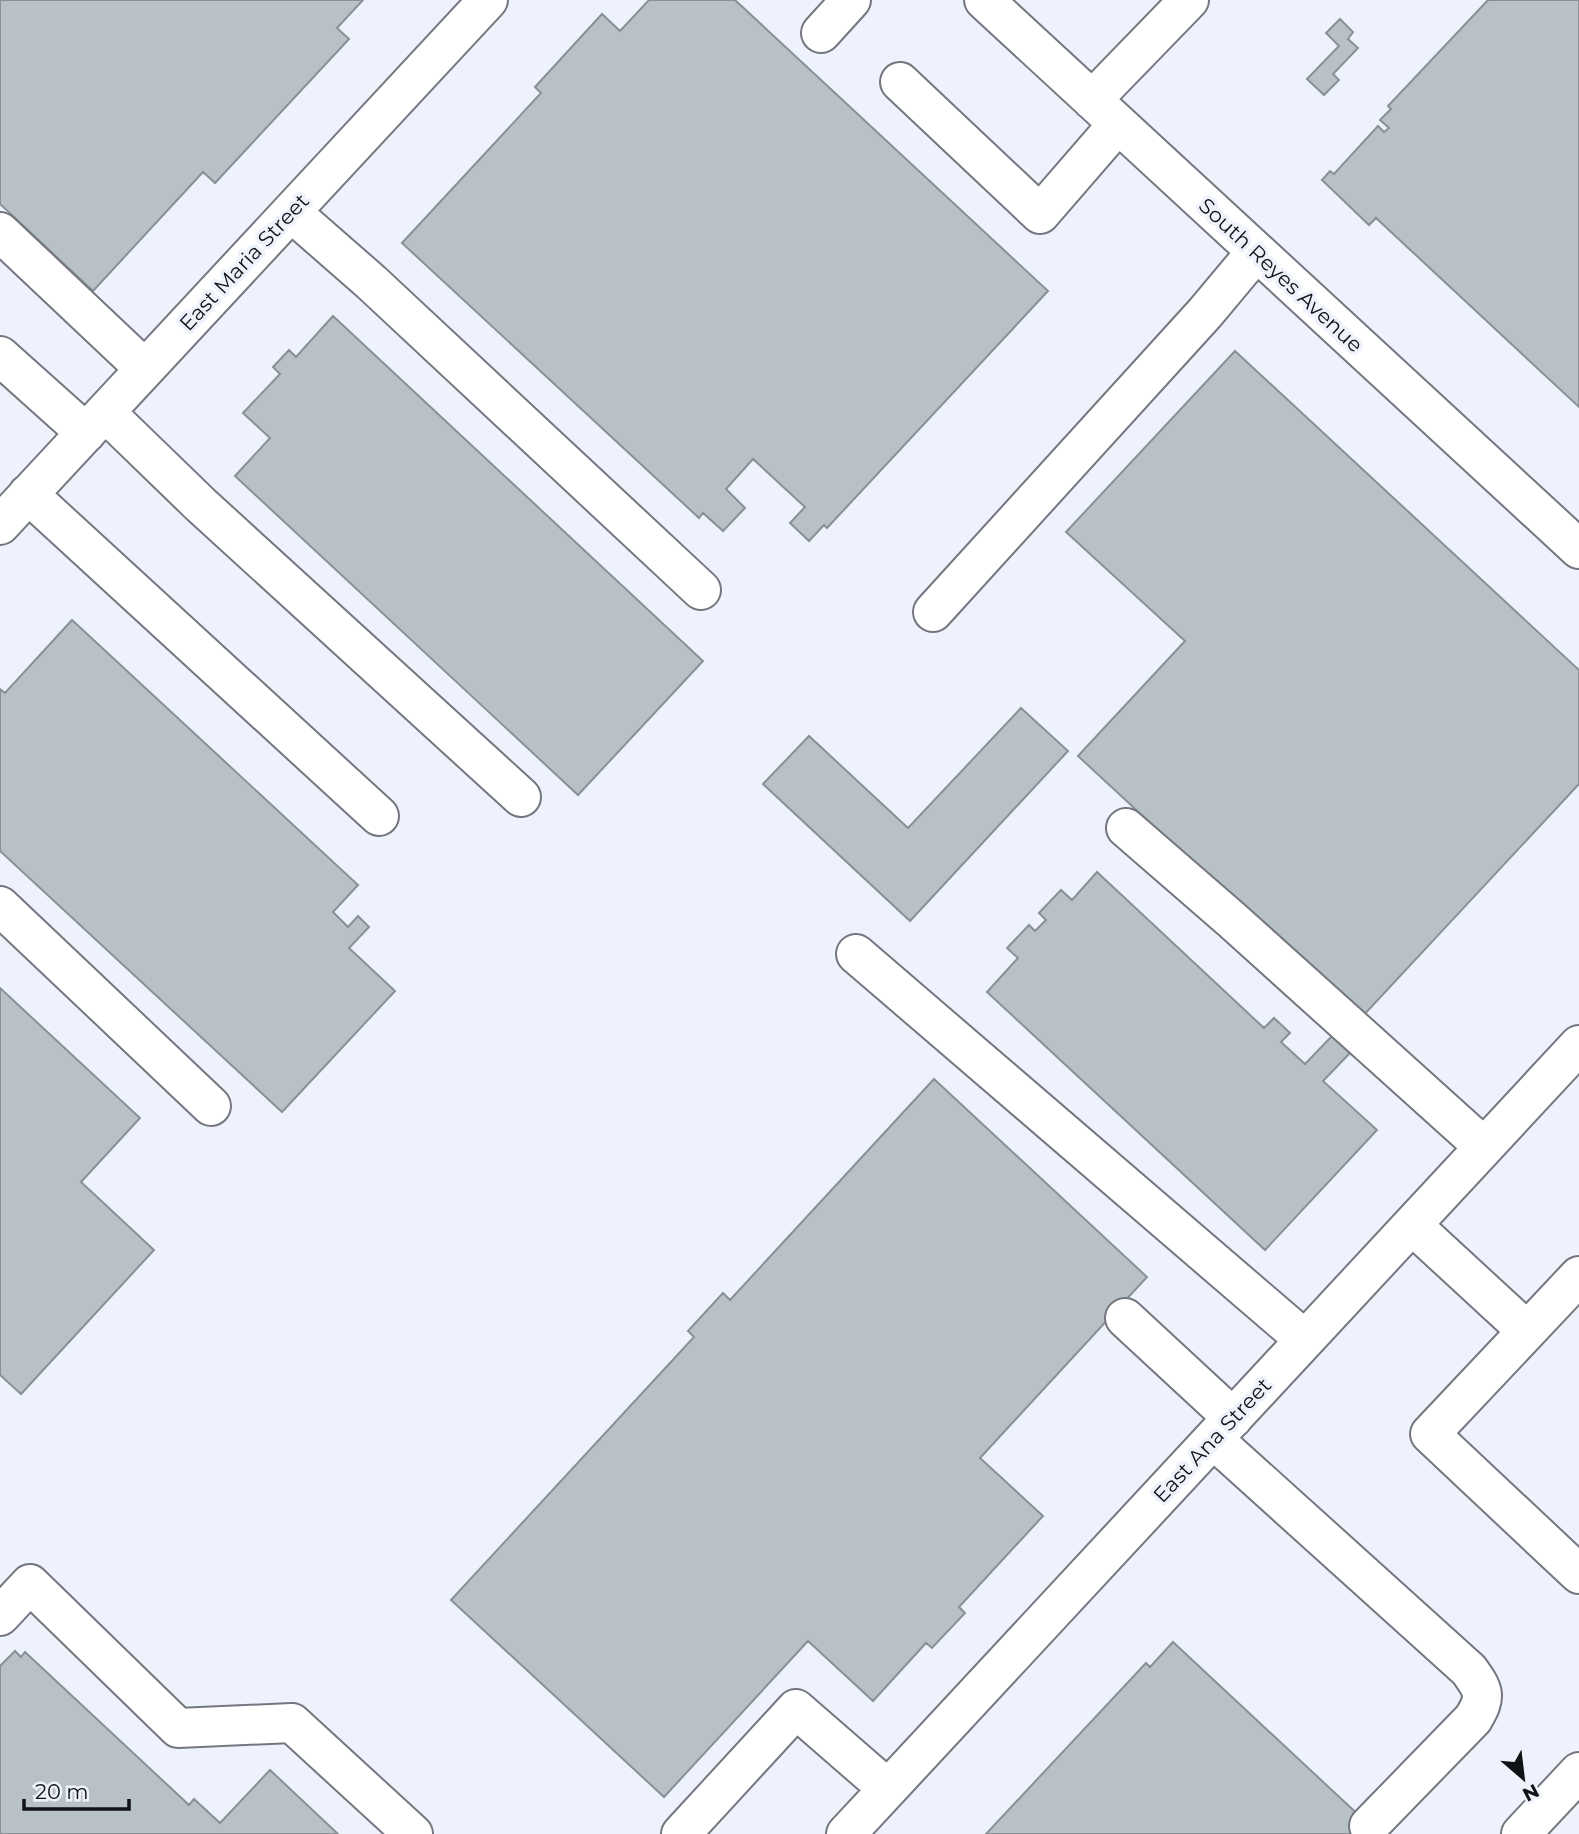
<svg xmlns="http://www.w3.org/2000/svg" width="1579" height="1834" viewBox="0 0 1579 1834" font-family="Montserrat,sans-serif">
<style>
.building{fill:#b7c1c6;stroke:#899197;stroke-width:2}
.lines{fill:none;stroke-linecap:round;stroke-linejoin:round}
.minor-casing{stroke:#74777f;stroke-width:42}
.minor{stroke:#fff;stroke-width:38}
.labels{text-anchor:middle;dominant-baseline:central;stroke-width:7;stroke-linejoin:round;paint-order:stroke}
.street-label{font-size:21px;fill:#101215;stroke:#eef2fc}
</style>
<rect width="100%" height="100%" fill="#eef2fc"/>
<path class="building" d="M 0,0 L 363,0 L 337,28 L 349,39 L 215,183 L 203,172 L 93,291 L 0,204 Z
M 649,0 L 735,0 L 1048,291 L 827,528 L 824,525 L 809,541 L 790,523 L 805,507 L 753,459 L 726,489 L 745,508 L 723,531 L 703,513 L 699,518 L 402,243 L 541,93 L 535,87 L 602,14 L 620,31 Z
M 1488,0 L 1579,0 L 1579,407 L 1376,218 L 1369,225 L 1322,180 L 1330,171 L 1334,174 L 1378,126 L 1384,132 L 1389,128 L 1380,120 L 1391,109 L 1388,106 Z
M 1340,19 L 1353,32 L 1348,39 L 1358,48 L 1333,74 L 1339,80 L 1324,95 L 1307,79 L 1339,46 L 1326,33 Z
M 333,316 L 703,661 L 578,795 L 235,476 L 270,438 L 243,413 L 280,374 L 273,367 L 289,350 L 296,357 Z
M 1235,351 L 1579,670 L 1579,784 L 1361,1018 L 1078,756 L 1185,641 L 1066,532 Z
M 72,620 L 358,885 L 333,912 L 348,927 L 358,916 L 369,927 L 349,948 L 395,991 L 282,1112 L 0,851 L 0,689 L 5,693 Z
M 1021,708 L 1068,751 L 910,921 L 763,784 L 809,736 L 908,828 Z
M 1097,872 L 1264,1028 L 1274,1018 L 1290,1033 L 1281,1042 L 1305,1064 L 1332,1036 L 1350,1053 L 1323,1081 L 1377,1130 L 1265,1250 L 987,992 L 1018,958 L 1007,948 L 1029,925 L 1035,931 L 1046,920 L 1039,913 L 1061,890 L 1072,900 Z
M 0,988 L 140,1118 L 81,1182 L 154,1250 L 21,1394 L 0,1375 Z
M 934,1079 L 1147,1277 L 980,1458 L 1043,1516 L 959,1607 L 965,1613 L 932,1648 L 926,1643 L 873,1701 L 808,1641 L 664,1797 L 451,1600 L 694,1337 L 688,1331 L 723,1293 L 730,1300 Z
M 1173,1642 L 1379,1834 L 986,1834 L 1146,1663 L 1150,1667 Z
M 15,1651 L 21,1657 L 25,1652 L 189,1805 L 194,1799 L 220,1823 L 270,1770 L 338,1834 L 0,1834 L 0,1666 Z"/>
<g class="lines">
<defs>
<path id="minor" d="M 984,0 L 1579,549
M 821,33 L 851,0
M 900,82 L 1040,214 L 1118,124
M 1092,100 L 1189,0
M 291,212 L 371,282 L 701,590
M 0,232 L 145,369
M 0,356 L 86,433
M 105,412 L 201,505 L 521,797
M 28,494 L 379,816
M 0,525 L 488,0
M 933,612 L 1205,313 L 1256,252
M 1126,828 L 1232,920 L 1484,1147
M 0,906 L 211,1106
M 856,954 L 1305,1340
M 1412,1225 L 1527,1331
M 1579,1276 L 1430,1434 L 1579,1574
M 1125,1318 L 1233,1418
M 1213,1439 L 1469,1670 C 1484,1691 1487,1696 1473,1719 L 1369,1826
M 0,1616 L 30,1584 L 178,1728 L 292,1723 L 413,1834
M 681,1834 L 796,1709 L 888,1789
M 846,1834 L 1579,1045
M 1521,1834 L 1579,1772"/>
</defs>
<use href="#minor" class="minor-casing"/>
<use href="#minor" class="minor"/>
</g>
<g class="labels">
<g class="street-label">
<text transform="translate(244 262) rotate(-47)">East Maria Street</text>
<text transform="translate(1281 275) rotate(43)">South Reyes Avenue</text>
<text transform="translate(1212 1440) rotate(-47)">East Ana Street</text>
</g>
</g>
<g transform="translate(1523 1778) rotate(152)" stroke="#eef2fc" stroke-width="5" paint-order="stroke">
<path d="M0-5L12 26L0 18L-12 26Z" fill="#101215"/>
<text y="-10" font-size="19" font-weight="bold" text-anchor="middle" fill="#101215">N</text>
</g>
<path d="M24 1799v10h105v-10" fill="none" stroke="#101215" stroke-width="3.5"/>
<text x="35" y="1799" font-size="21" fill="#101215" stroke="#eef2fc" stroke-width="5" paint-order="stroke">20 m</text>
</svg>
